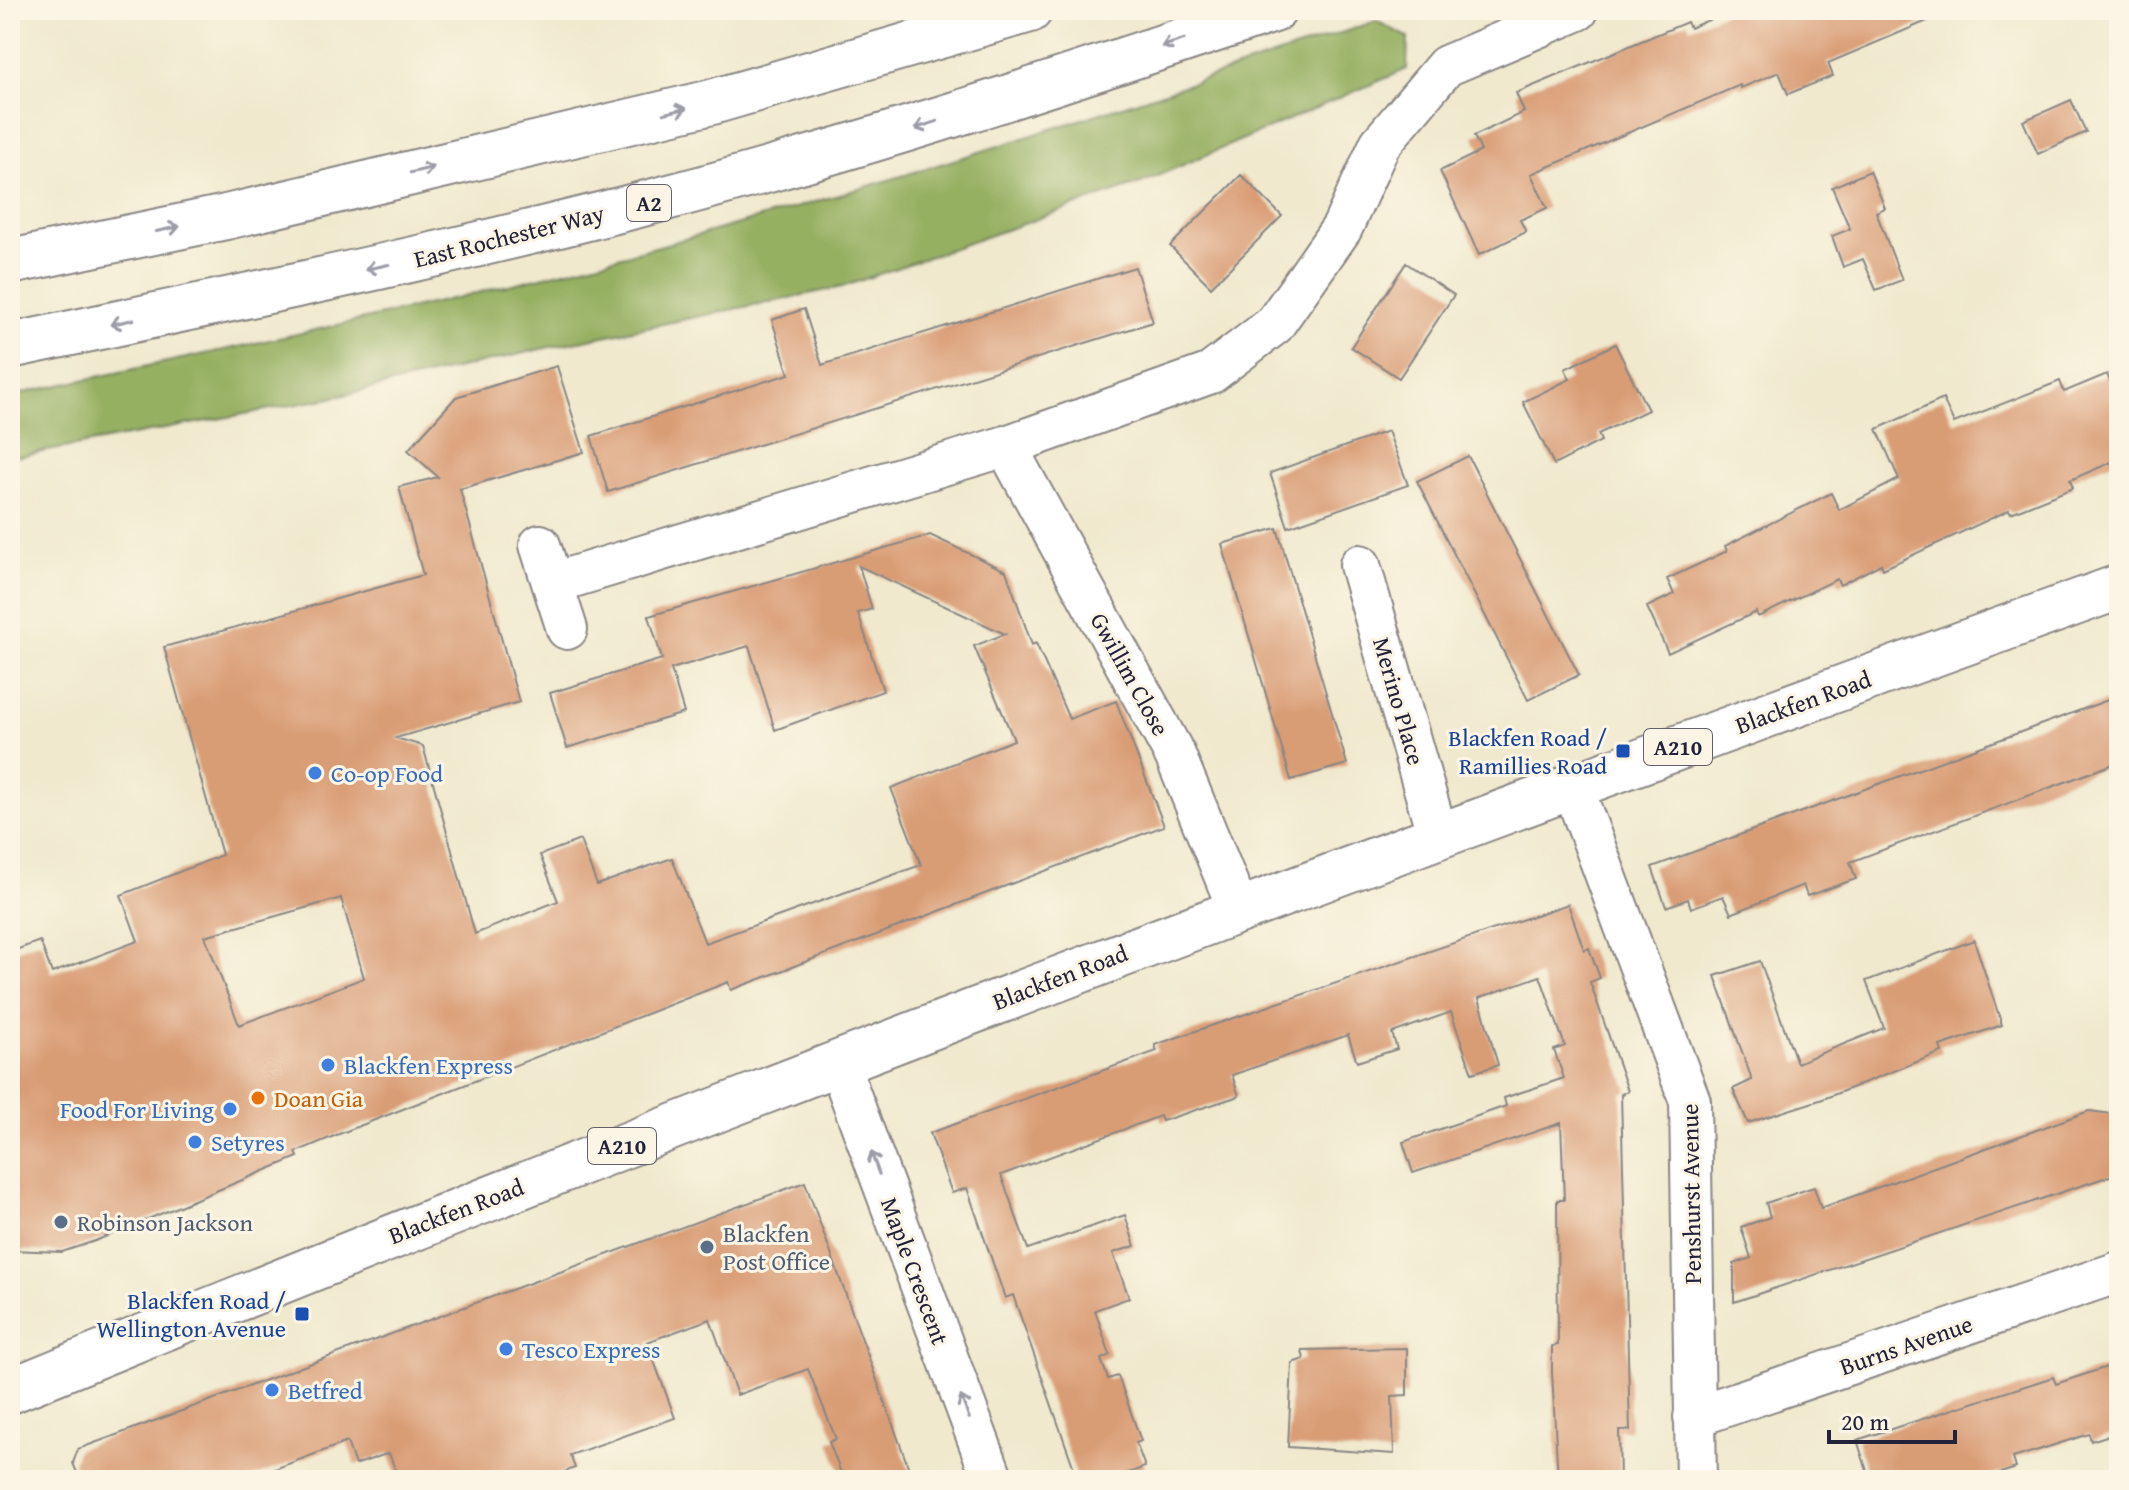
<svg xmlns="http://www.w3.org/2000/svg" width="2129" height="1490" viewBox="0 0 2129 1490" font-family="'Gentium Book Plus',serif">
<style>
.forest{fill:#96b062;stroke:#5c694e;stroke-width:2}
.building{fill:#d99d76;fill-rule:evenodd}
.lines{fill:none;stroke-linecap:round;stroke-linejoin:round}
.minor-casing{stroke:#898684;stroke-width:44}
.primary-casing{stroke:#898684;stroke-width:48}
.trunk-casing{stroke:#898684;stroke-width:48}
.minor{stroke:#fff;stroke-width:40}
.primary{stroke:#fff;stroke-width:44}
.trunk{stroke:#fff;stroke-width:44}
.oneway{stroke:#9c9ca7}
.transit-dot{fill:#1a4fb4;stroke:#fcf5e5;stroke-width:3}
.shop-dot{fill:#3f7fe0;stroke:#fcf5e5;stroke-width:3}
.food-dot{fill:#e8710a;stroke:#fcf5e5;stroke-width:3}
.service-dot{fill:#5c6f8a;stroke:#fcf5e5;stroke-width:3}
.labels{text-anchor:middle;dominant-baseline:central;stroke-width:6;stroke-linejoin:round;paint-order:stroke}
.shield{fill:#fcf5e5;stroke:#63616e;stroke-width:2}
.shield-label{font-size:22px;font-weight:bold;fill:#22223b}
.street-label{font-size:24px;fill:#22223b;stroke:#fcf5e5}
.transit-label{font-size:24px;fill:#164399;stroke:#fcf5e5;text-anchor:end}
.shop-label{font-size:24px;fill:#366cbe;stroke:#fcf5e5;text-anchor:start}
.food-label{font-size:24px;fill:#c56008;stroke:#fcf5e5;text-anchor:start}
.service-label{font-size:24px;fill:#4e5e75;stroke:#fcf5e5;text-anchor:start}
</style>
<rect width="100%" height="100%" fill="#fcf5e5"/>
<filter id="ink" filterUnits="userSpaceOnUse"><feTurbulence type="fractalNoise" baseFrequency=".0125" numOctaves="2"/><feDisplacementMap in="SourceGraphic" scale="16" xChannelSelector="R" yChannelSelector="G"/><feConvolveMatrix kernelMatrix="1 2 1 2 8 2 1 2 1" color-interpolation-filters="sRGB"/></filter>
<filter id="wash" filterUnits="userSpaceOnUse"><feTurbulence type="fractalNoise" baseFrequency=".006" numOctaves="4" result="noise"/><feDisplacementMap in="SourceGraphic" scale="32" xChannelSelector="R" yChannelSelector="G"/><feGaussianBlur stdDeviation="1.8" result="paint"/><feColorMatrix in="noise" values="0 0 0 0 0 0 0 0 0 0 0 0 0 0 0 0 0 1.4 0 .05"/><feComposite in="paint" operator="in"/></filter>
<g filter="url(#wash)">
<rect width="100%" height="100%" fill="#f0e9ce"/>
<path class="forest" d="M 1376,21 L 1408,37 L 1407,69 L 1143,182 L 842,287 L 550,347 L 335,397 L 10,458 L 10,396 C 172,360 336,328 497,288 C 795,215 1087,120 1376,21 Z"/>
<g id="blocks">
<path class="building" d="M 1732,10 L 1953,10 L 1828,63 L 1833,76 L 1788,94 L 1779,72 L 1741,88 L 1740,85 L 1531,174 L 1547,208 L 1520,220 L 1526,232 L 1479,255 L 1440,171 L 1481,151 L 1474,136 L 1524,112 L 1516,93 L 1687,22 L 1690,28 Z
M 2071,100 L 2086,132 L 2038,154 L 2023,121 Z
M 1870,171 L 1885,208 L 1876,212 L 1902,280 L 1876,290 L 1863,259 L 1843,267 L 1832,236 L 1850,229 L 1832,187 Z
M 1241,175 L 1282,216 L 1211,287 L 1170,246 Z
M 1406,263 L 1454,295 L 1399,378 L 1351,347 Z
M 1135,267 L 1153,322 L 608,492 L 591,436 L 789,374 L 772,320 L 804,309 L 822,365 Z
M 1615,344 L 1648,410 L 1598,434 L 1601,441 L 1554,465 L 1523,402 L 1570,379 L 1565,369 Z
M 557,366 L 584,452 L 460,489 L 519,702 L 396,738 L 423,746 L 475,934 L 558,901 L 540,855 L 580,840 L 597,885 L 672,858 L 705,943 L 921,865 L 891,788 L 1014,740 L 974,646 L 1005,634 L 859,566 L 872,609 L 858,613 L 883,691 L 775,730 L 749,646 L 671,669 L 684,713 L 567,748 L 550,693 L 662,659 L 649,616 L 930,535 L 1006,571 L 1032,645 L 1036,643 L 1069,719 L 1116,701 L 1164,826 L 731,990 L 728,982 L 339,1134 L 296,1152 L 298,1157 L 95,1241 L 62,1252 L 10,1250 L 10,952 L 40,941 L 52,973 L 138,941 L 121,895 L 222,855 L 164,647 L 423,575 L 399,487 L 438,477 L 408,450 L 456,397 ZM 341,898 L 364,978 L 239,1025 L 205,936 Z
M 2107,374 L 2119,404 L 2119,459 L 2070,480 L 2073,488 L 2011,513 L 2009,510 L 1883,569 L 1881,564 L 1840,585 L 1837,579 L 1758,617 L 1756,612 L 1668,653 L 1647,607 L 1674,594 L 1667,579 L 1727,551 L 1725,546 L 1831,493 L 1839,510 L 1899,479 L 1877,429 L 1943,399 L 1954,423 L 2060,381 L 2064,392 Z
M 1388,431 L 1408,485 L 1288,527 L 1270,473 Z
M 1468,456 L 1579,675 L 1528,700 L 1417,481 Z
M 1277,528 L 1347,764 L 1291,780 L 1222,544 Z
M 2119,696 L 2119,762 L 1850,862 L 1856,879 L 1807,896 L 1803,885 L 1731,914 L 1723,896 L 1691,908 L 1688,899 L 1666,907 L 1652,867 Z
M 1568,904 L 1584,950 L 1589,948 L 1600,978 L 1590,982 L 1628,1091 L 1621,1094 L 1630,1430 L 1619,1430 L 1620,1480 L 1558,1480 L 1552,1373 L 1552,1346 L 1558,1345 L 1557,1200 L 1564,1200 L 1561,1123 L 1413,1173 L 1403,1142 L 1506,1106 L 1504,1098 L 1564,1078 L 1554,1050 L 1565,1046 L 1540,976 L 1479,998 L 1498,1065 L 1472,1073 L 1451,1012 L 1392,1033 L 1397,1049 L 1357,1062 L 1348,1035 L 1232,1075 L 1239,1096 L 1162,1121 L 1160,1116 L 1001,1175 L 1028,1249 L 1125,1215 L 1135,1246 L 1113,1253 L 1129,1298 L 1095,1310 L 1110,1355 L 1101,1359 L 1108,1379 L 1118,1376 L 1141,1441 L 1136,1443 L 1145,1467 L 1109,1480 L 1078,1480 L 1013,1295 L 1005,1298 L 967,1188 L 952,1193 L 930,1133 L 1157,1051 L 1155,1045 Z
M 1974,940 L 2002,1025 L 1940,1046 L 1942,1052 L 1823,1099 L 1748,1123 L 1733,1089 L 1752,1080 L 1715,976 L 1760,961 L 1797,1063 L 1884,1028 L 1866,981 Z
M 2089,1111 L 2119,1115 L 2119,1173 L 1734,1302 L 1734,1264 L 1751,1258 L 1741,1227 L 1770,1217 L 1766,1203 L 1814,1187 L 1821,1208 Z
M 805,1182 L 913,1480 L 844,1480 L 829,1442 L 836,1439 L 808,1369 L 737,1395 L 710,1319 L 647,1342 L 675,1418 L 570,1455 L 575,1468 L 544,1480 L 399,1480 L 389,1453 L 355,1465 L 347,1442 L 245,1480 L 80,1480 L 73,1463 L 78,1449 Z
M 1407,1348 L 1407,1395 L 1392,1396 L 1394,1454 L 1288,1447 L 1292,1363 L 1304,1359 L 1302,1350 Z
M 2119,1363 L 2119,1432 L 2091,1441 L 2089,1434 L 2013,1458 L 2016,1468 L 1979,1480 L 1870,1480 L 1857,1440 L 2053,1377 L 2056,1384 Z"/>
</g>
</g>
<g filter="url(#ink)">
<use href="#blocks" fill-opacity="0" stroke="#898684" stroke-width="2"/>
<g class="lines">
<defs>
<path id="minor" d="M 1006,446 L 1175,755 L 1238,909
M 540,545 L 567,629
M 1360,565 L 1438,837
M 553,583 L 1006,446 L 1211,373 L 1274,325 L 1342,228 L 1380,144 L 1446,66 L 1578,10
M 1572,785 L 1690,1101 L 1696,1480
M 838,1062 L 993,1480
M 1694,1417 L 2119,1272"/>
<path id="primary" d="M 10,1391 C 707,1106 1411,843 2119,587"/>
<path id="trunk" d="M 10,262 L 226,217 L 712,102 L 1030,10
M 10,346 C 226,300 444,256 658,200 C 866,146 1070,78 1274,10"/>
</defs>
<use href="#minor" class="minor-casing"/>
<use href="#primary" class="primary-casing"/>
<use href="#trunk" class="trunk-casing"/>
<use href="#minor" class="minor"/>
<use href="#primary" class="primary"/>
<use href="#trunk" class="trunk"/>
</g>
<defs><path id="oneway-shaft" d="M-6 0H5M1.5-3L5.5 0L1.5 3" fill="none" stroke-width="1.6" stroke-linecap="round" stroke-linejoin="round" transform="scale(2)"/></defs>
<g class="oneway">
<use href="#oneway-shaft" transform="translate(1173 43) rotate(162)"/>
<use href="#oneway-shaft" transform="translate(675 111) rotate(-13)"/>
<use href="#oneway-shaft" transform="translate(926 125) rotate(162)"/>
<use href="#oneway-shaft" transform="translate(422 170) rotate(-13)"/>
<use href="#oneway-shaft" transform="translate(168 229) rotate(-12)"/>
<use href="#oneway-shaft" transform="translate(377 267) rotate(168)"/>
<use href="#oneway-shaft" transform="translate(122 322) rotate(168)"/>
<use href="#oneway-shaft" transform="translate(875 1163) rotate(-110)"/>
<use href="#oneway-shaft" transform="translate(965 1407) rotate(-111)"/>
</g>
</g>
<g class="transit-dot">
<rect x="1615" y="743" width="16" height="16" rx="4"/>
<rect x="294" y="1306" width="16" height="16" rx="4"/>
</g>
<g class="shop-dot">
<circle cx="315" cy="773" r="8"/>
<circle cx="328" cy="1065" r="8"/>
<circle cx="230" cy="1109" r="8"/>
<circle cx="195" cy="1142" r="8"/>
<circle cx="506" cy="1349" r="8"/>
<circle cx="272" cy="1390" r="8"/>
</g>
<circle class="food-dot" cx="258" cy="1098" r="8"/>
<g class="service-dot">
<circle cx="61" cy="1222" r="8"/>
<circle cx="707" cy="1247" r="8"/>
</g>
<g class="labels">
<g class="shield">
<rect x="627" y="185" width="44" height="36" rx="6"/>
<rect x="1644" y="729" width="68" height="36" rx="6"/>
<rect x="588" y="1128" width="68" height="36" rx="6"/>
</g>
<g class="shield-label">
<text x="649" y="203">A2</text>
<text x="1678" y="747">A210</text>
<text x="622" y="1146">A210</text>
</g>
<g class="street-label">
<text transform="translate(509 236) rotate(-14)">East Rochester Way</text>
<text transform="translate(1130 674) rotate(61)">Gwillim Close</text>
<text transform="translate(1399 701) rotate(74)">Merino Place</text>
<text transform="translate(1803 702) rotate(-20)">Blackfen Road</text>
<text transform="translate(1060 977) rotate(-21)">Blackfen Road</text>
<text transform="translate(1691 1194) rotate(-91)">Penshurst Avenue</text>
<text transform="translate(456 1211) rotate(-21)">Blackfen Road</text>
<text transform="translate(915 1271) rotate(70)">Maple Crescent</text>
<text transform="translate(1906 1345) rotate(-19)">Burns Avenue</text>
</g>
<g class="transit-label">
<text x="1607" y="737">Blackfen Road /<tspan x="1607" dy="28">Ramillies Road</tspan></text>
<text x="286" y="1300">Blackfen Road /<tspan x="286" dy="28">Wellington Avenue</tspan></text>
</g>
<g class="shop-label">
<text x="331" y="773">Co-op Food</text>
<text x="344" y="1065">Blackfen Express</text>
<text x="214" y="1109" text-anchor="end">Food For Living</text>
<text x="211" y="1142">Setyres</text>
<text x="522" y="1349">Tesco Express</text>
<text x="288" y="1390">Betfred</text>
</g>
<g class="food-label">
<text x="274" y="1098">Doan Gia</text>
</g>
<g class="service-label">
<text x="77" y="1222">Robinson Jackson</text>
<text x="723" y="1233">Blackfen<tspan x="723" dy="28">Post Office</tspan></text>
</g>
</g>
<rect width="2129" height="1490" fill="none" stroke="#fcf5e5" stroke-width="40"/>
<path d="M1829 1430v12h126v-12" fill="none" stroke="#22223b" stroke-width="4"/>
<text x="1841" y="1430" font-size="24" fill="#22223b" stroke="#fcf5e5" stroke-width="6" paint-order="stroke">20 m</text>
</svg>
